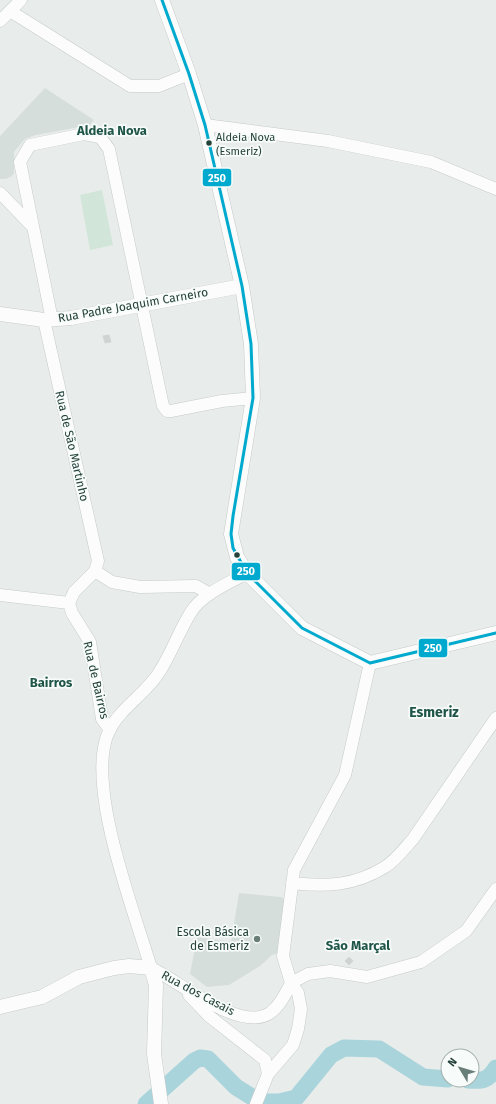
<svg xmlns="http://www.w3.org/2000/svg" width="496" height="1104" viewBox="0 0 496 1104" font-family="'Fira Sans',sans-serif">
<style>
.built{fill:#d6dedb}
.green{fill:#d1e6d8}
.lines{fill:none;stroke-linecap:round;stroke-linejoin:round}
.river{stroke:#a9d4db;stroke-width:17}
.building{fill:#cfd4d2;stroke:#d1d6d4}
.minor-casing{stroke:#c5cac8;stroke-width:13}
.tertiary-casing{stroke:#c5cac8;stroke-width:15}
.minor{stroke:#fcfcfc;stroke-width:12}
.tertiary{stroke:#fcfcfc;stroke-width:14}
.bus-1-casing{stroke:#f7fbf9;stroke-width:6}
.bus-1{stroke:#00a9ce;stroke-width:3}
.bus-dot{fill:#24423a;stroke:#f7fbf9;stroke-width:1.5}
.poi-dot{fill:#697e78;stroke:#f7fbf9;stroke-width:1.5}
.labels{text-anchor:middle;dominant-baseline:central;stroke-width:3.5;stroke-linejoin:round;paint-order:stroke}
.bus-label{font-size:11px;fill:#24423a;stroke:#f7fbf9;text-anchor:start}
.street-label{font-size:12px;fill:#24423a;stroke:#f7fbf9}
.poi-label{font-size:12px;fill:#24423a;stroke:#f7fbf9;text-anchor:end}
.neighbourhood-label{font-size:13px;font-weight:bold;fill:#1f5548;stroke:#f7fbf9}
.quarter-label{font-size:14px;font-weight:bold;fill:#1f5548;stroke:#f7fbf9}
.line-badge{stroke:#f7fbf9;stroke-width:1.5}
.badge-label{font-size:11px;text-anchor:middle;font-weight:bold;fill:#fff}
</style>
<rect width="100%" height="100%" fill="#e8edeb"/>
<path class="built" d="M 45,88 L 94,120 L 90,125 L 36,135 L 25,139 L 14,152 L 14,173 L 12,176 L 6,179 L 0,179 L 0,136 Z
M 239,893 L 281,897 L 284,899 L 281,952 L 272,955 L 260,966 L 229,985 L 207,987 L 190,974 L 197,937 L 231,942 Z"/>
<path class="green" d="M 102,190 L 113,245 L 90,250 L 80,195 Z"/>
<g class="lines">
<path class="river" d="M 468,1080 C 482,1081 488,1081 496,1068
M 146,1104 L 194,1061 L 200,1058 L 208,1059 L 236,1087 L 260,1102 L 279,1102 L 296,1098 L 331,1055 L 344,1048 L 379,1049 L 423,1077 L 448,1079"/>
</g>
<path class="building" d="M 109,335 L 111,342 L 105,343 L 103,336 Z
M 349,957 L 353,961 L 349,965 L 345,961 Z"/>
<g class="lines">
<defs>
<path id="minor" d="M 10,11 L 130,86 L 159,86 L 189,74
M 0,21 L 21,0
M 205,125 L 328,141 L 431,162 L 496,189
M 0,193 L 33,227
M 44,320 L 98,561 L 95,571 L 74,592 L 69,603 L 72,613 L 90,642 L 102,719 L 110,730
M 52,320 L 20,162 L 30,145 L 84,134 L 100,137 L 109,149 L 163,406 L 167,411 L 171,411 L 222,401 L 253,398
M 95,571 L 112,582 L 140,587 L 196,586 L 210,594
M 247,573 C 229,583 202,594 191,612 C 179,631 172,652 160,671 C 147,693 120,708 109,731 C 84,784 135,913 151,968 C 179,981 240,1033 270,1013 C 280,1006 286,993 291,983
M 0,595 L 69,603
M 292,883 C 326,887 354,886 385,867 C 396,860 404,849 413,839 L 496,718
M 291,983 L 308,974 L 330,971 L 367,977 L 421,962 L 466,931 L 496,889
M 189,995 L 209,1016 L 265,1060 L 268,1074
M 256,1104 L 268,1074 L 293,1045 L 298,1029 L 301,1009 L 298,993 L 291,983 L 283,956 L 294,870 L 345,775 L 370,663"/>
<path id="tertiary" d="M 162,0 L 189,74 L 205,125 L 242,286 L 251,344 L 253,398 L 231,534 L 237,557 L 247,573 L 302,628 L 370,663 L 496,633
M 0,314 L 44,320 L 71,318 L 242,286
M 0,1007 L 42,997 L 79,977 L 114,968 L 129,966 L 151,968 L 156,985 L 154,1054 L 161,1104"/>
</defs>
<use href="#minor" class="minor-casing"/>
<use href="#tertiary" class="tertiary-casing"/>
<use href="#minor" class="minor"/>
<use href="#tertiary" class="tertiary"/>
<defs>
<path id="bus-1" d="M 162,0 L 189,74 L 205,125 L 242,286 L 251,344 L 253,398 L 233,516 L 231,534 L 233,548 L 247,573 L 302,628 L 370,663
M 370,663 L 496,633"/>
</defs>
<use href="#bus-1" class="bus-1-casing"/>
<use href="#bus-1" class="bus-1"/>
</g>
<g class="bus-dot">
<circle cx="209" cy="143" r="3.5"/>
<circle cx="237" cy="555" r="3.5"/>
</g>
<circle class="poi-dot" cx="257" cy="939" r="4"/>
<g class="labels">
<g class="bus-label">
<text x="216" y="137">Aldeia Nova<tspan x="216" dy="14">(Esmeriz)</tspan></text>
</g>
<g class="street-label">
<text transform="translate(133 305) rotate(-10)">Rua Padre Joaquim Carneiro</text>
<text transform="translate(72 446) rotate(77)">Rua de São Martinho</text>
<text transform="translate(96 680) rotate(77)">Rua de Bairros</text>
<text transform="translate(198 993) rotate(28)">Rua dos Casais</text>
</g>
<g class="poi-label">
<text x="249" y="932">Escola Básica<tspan x="249" dy="14">de Esmeriz</tspan></text>
</g>
<g class="neighbourhood-label">
<text x="112" y="130">Aldeia Nova</text>
<text x="51" y="682">Bairros</text>
<text x="358" y="945">São Marçal</text>
</g>
<g class="quarter-label">
<text x="434" y="712">Esmeriz</text>
</g>
</g>
<g class="line-badge">
<rect x="202" y="168" width="30" height="19" rx="4" fill="#00a9ce"/>
<rect x="231" y="562" width="30" height="19" rx="4" fill="#00a9ce"/>
<rect x="418" y="638" width="30" height="20" rx="4" fill="#00a9ce"/>
</g>
<g class="badge-label">
<text x="217" y="182">250</text>
<text x="246" y="575">250</text>
<text x="433" y="652">250</text>
</g>
<g transform="translate(460 1068) rotate(308)"><circle r="19" fill="#f7fbf9" stroke="#a3b1ad"/>
<path d="M0-3L7 15L0 10L-7 15Z" fill="#697e78"/>
<text y="-6" font-size="11" font-weight="bold" text-anchor="middle" fill="#24423a">N</text>
</g>
</svg>
